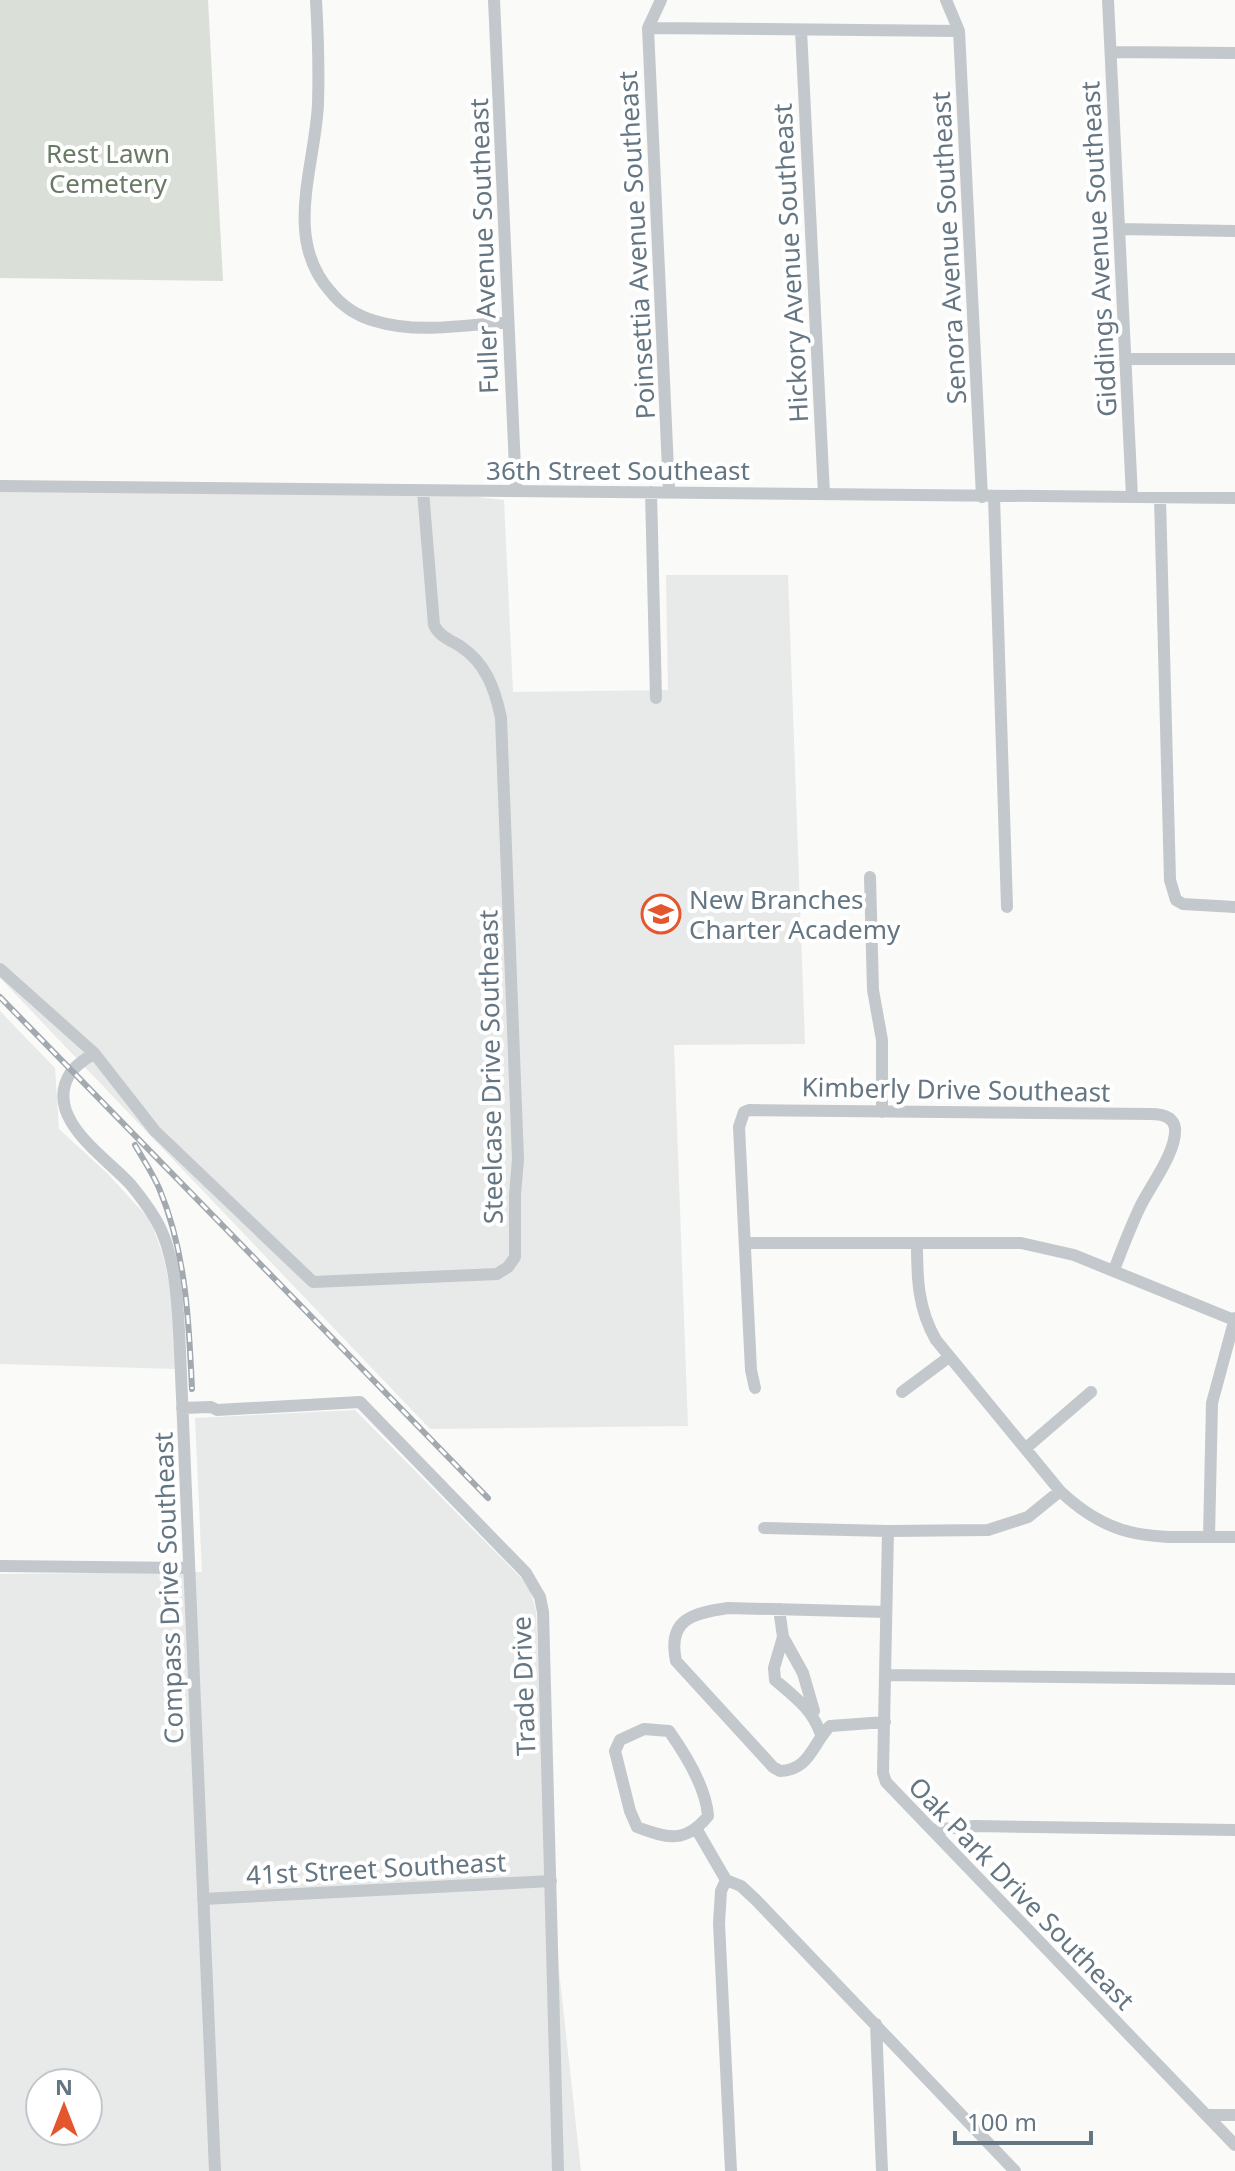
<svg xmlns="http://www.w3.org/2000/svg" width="1235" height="2171" viewBox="0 0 1235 2171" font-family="'Noto Sans',sans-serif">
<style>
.built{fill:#e8e9e9;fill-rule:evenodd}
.green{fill:#dadfd7}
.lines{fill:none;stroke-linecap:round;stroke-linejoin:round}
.minor{stroke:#c3c8cc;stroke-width:12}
.rail-casing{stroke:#a2aab0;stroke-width:6}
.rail{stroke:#fff;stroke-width:3;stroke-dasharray:9;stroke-linecap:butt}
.labels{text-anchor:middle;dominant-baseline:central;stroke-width:8;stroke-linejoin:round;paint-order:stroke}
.park-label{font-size:26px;fill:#687a64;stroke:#fff}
.street-label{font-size:26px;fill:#657683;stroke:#fff}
.poi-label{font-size:26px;fill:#657683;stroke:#fff;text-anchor:start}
</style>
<rect width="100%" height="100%" fill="#fafaf8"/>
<path class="built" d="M 423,491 L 504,500 L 513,692 L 668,690 L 666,575 L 788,575 L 805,1044 L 674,1045 L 688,1426 L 430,1429 L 0,978 L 0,492 Z
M 0,1011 L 55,1068 L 59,1129 L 108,1174 L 150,1220 L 163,1255 L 174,1306 L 177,1369 L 0,1364 Z
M 355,1410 L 529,1586 L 536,1611 L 547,1861 L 581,2171 L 0,2171 L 0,1574 L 202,1572 L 195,1418 ZM 40,2083 L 88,2083 L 88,2131 L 40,2131 Z"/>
<path class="green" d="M 0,0 L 208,0 L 223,281 L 0,278 Z"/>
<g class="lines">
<path class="minor" d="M 316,0 C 318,34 319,70 318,104 C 315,167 283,238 330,291 C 341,305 357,316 375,321 C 417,334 465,325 508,322
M 494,0 L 516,490
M 661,0 L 648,28 L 669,491
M 946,0 L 959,31 L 982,497
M 1108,0 L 1132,497
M 648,28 L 959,31
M 801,30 L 824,494
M 1111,52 L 1235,53
M 1120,229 L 1235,231
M 1125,359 L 1235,359
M 0,486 L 1235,498
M 651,492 L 656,698
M 994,497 L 1007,907
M 1160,498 L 1170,880 L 1176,900 L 1183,904 L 1235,907
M 870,877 L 873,990 L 882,1040 L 882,1112
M 0,969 L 94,1053 L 155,1131 L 313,1282 L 497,1274 L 508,1267 L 515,1257 L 515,1195 L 518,1159 L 501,718 C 495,689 486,663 460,646 C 450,640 439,636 434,625 L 423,491
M 94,1053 C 87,1058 76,1065 71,1072 C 41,1117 106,1157 131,1185 C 140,1196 149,1208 156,1220 C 177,1256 178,1311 180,1351 L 215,2171
M 745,1243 L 1021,1243 L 1074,1255 L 1234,1320
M 917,1243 C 917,1279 918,1309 936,1340 L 1060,1491 C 1118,1546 1160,1536 1235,1537
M 755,1388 L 751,1370 L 739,1127 L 744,1112 L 749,1110 L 1151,1114 C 1161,1114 1173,1116 1175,1128 C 1177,1152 1150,1186 1140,1207 C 1130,1228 1122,1249 1114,1270
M 902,1392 L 949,1357
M 182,1408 L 211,1407 L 217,1410 L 360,1402 L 526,1573 L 540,1597 L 543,1612 L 558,2171
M 1026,1448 L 1091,1392
M 764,1528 L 888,1531 L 988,1530 L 1028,1517 L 1060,1491
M 888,1531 L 883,1773 L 886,1782 L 1235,2145
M 1209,1537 L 1212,1403 L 1235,1318
M 0,1566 L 189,1568
M 779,1609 L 783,1637 L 774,1668 L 775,1680 C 795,1697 813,1710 821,1735
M 783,1637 L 803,1673 L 814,1711
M 886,1675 L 1235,1679
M 885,1722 L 830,1726 C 812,1744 810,1770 780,1771 L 773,1767 L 676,1661 C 667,1619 693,1613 728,1608 L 886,1612
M 644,1729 L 669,1731 C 686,1755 706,1787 708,1816 C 686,1843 668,1839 637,1827 L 630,1811 L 615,1751 L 620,1740 Z
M 697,1830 L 726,1880
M 932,1830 L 975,1826 L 1235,1830
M 726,1880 L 741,1886 L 756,1900 L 1015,2171
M 726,1880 L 721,1891 L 719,1923 L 731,2171
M 203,1899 L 551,1881
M 876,2024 L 882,2171
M 1206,2115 L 1235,2115"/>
<defs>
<path id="rail" d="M 0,997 L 488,1498
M 135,1145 C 143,1159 153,1174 159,1188 C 186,1252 189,1321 192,1389"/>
</defs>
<use href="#rail" class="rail-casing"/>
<use href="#rail" class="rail"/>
</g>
<defs>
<symbol id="school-ring" viewBox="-11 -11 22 22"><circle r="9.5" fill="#fff" stroke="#e4572e" stroke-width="1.5"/><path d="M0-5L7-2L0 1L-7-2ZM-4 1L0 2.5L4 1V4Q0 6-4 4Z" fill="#e4572e"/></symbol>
</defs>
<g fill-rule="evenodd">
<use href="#school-ring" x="639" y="892" width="44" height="44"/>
</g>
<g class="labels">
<g class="park-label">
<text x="108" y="153">Rest Lawn<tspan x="108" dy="30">Cemetery</tspan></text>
</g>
<g class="street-label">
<text transform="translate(636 245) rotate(-93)">Poinsettia Avenue Southeast</text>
<text transform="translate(483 246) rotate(-92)">Fuller Avenue Southeast</text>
<text transform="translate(948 248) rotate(-93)">Senora Avenue Southeast</text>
<text transform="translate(1098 249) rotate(-93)">Giddings Avenue Southeast</text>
<text transform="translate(790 263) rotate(-93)">Hickory Avenue Southeast</text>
<text x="618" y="470">36th Street Southeast</text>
<text transform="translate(490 1067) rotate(-91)">Steelcase Drive Southeast</text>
<text transform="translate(956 1089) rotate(1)">Kimberly Drive Southeast</text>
<text transform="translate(168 1588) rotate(-92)">Compass Drive Southeast</text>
<text transform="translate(523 1686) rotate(-92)">Trade Drive</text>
<text transform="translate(376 1868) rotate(-3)">41st Street Southeast</text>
<text transform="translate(1022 1893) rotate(46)">Oak Park Drive Southeast</text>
</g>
<g class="poi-label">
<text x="689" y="899">New Branches<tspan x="689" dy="30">Charter Academy</tspan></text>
</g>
</g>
<g transform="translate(64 2107)"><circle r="38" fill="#ffffff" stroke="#c1c8cd" stroke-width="2"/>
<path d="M0-6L14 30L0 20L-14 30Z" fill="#e4572e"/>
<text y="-12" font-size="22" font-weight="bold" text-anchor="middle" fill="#657683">N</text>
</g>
<path d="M955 2131v12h136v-12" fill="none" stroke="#657683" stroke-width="4"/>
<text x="967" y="2131" font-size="24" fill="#657683" stroke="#ffffff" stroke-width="6" paint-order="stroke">100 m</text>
</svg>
